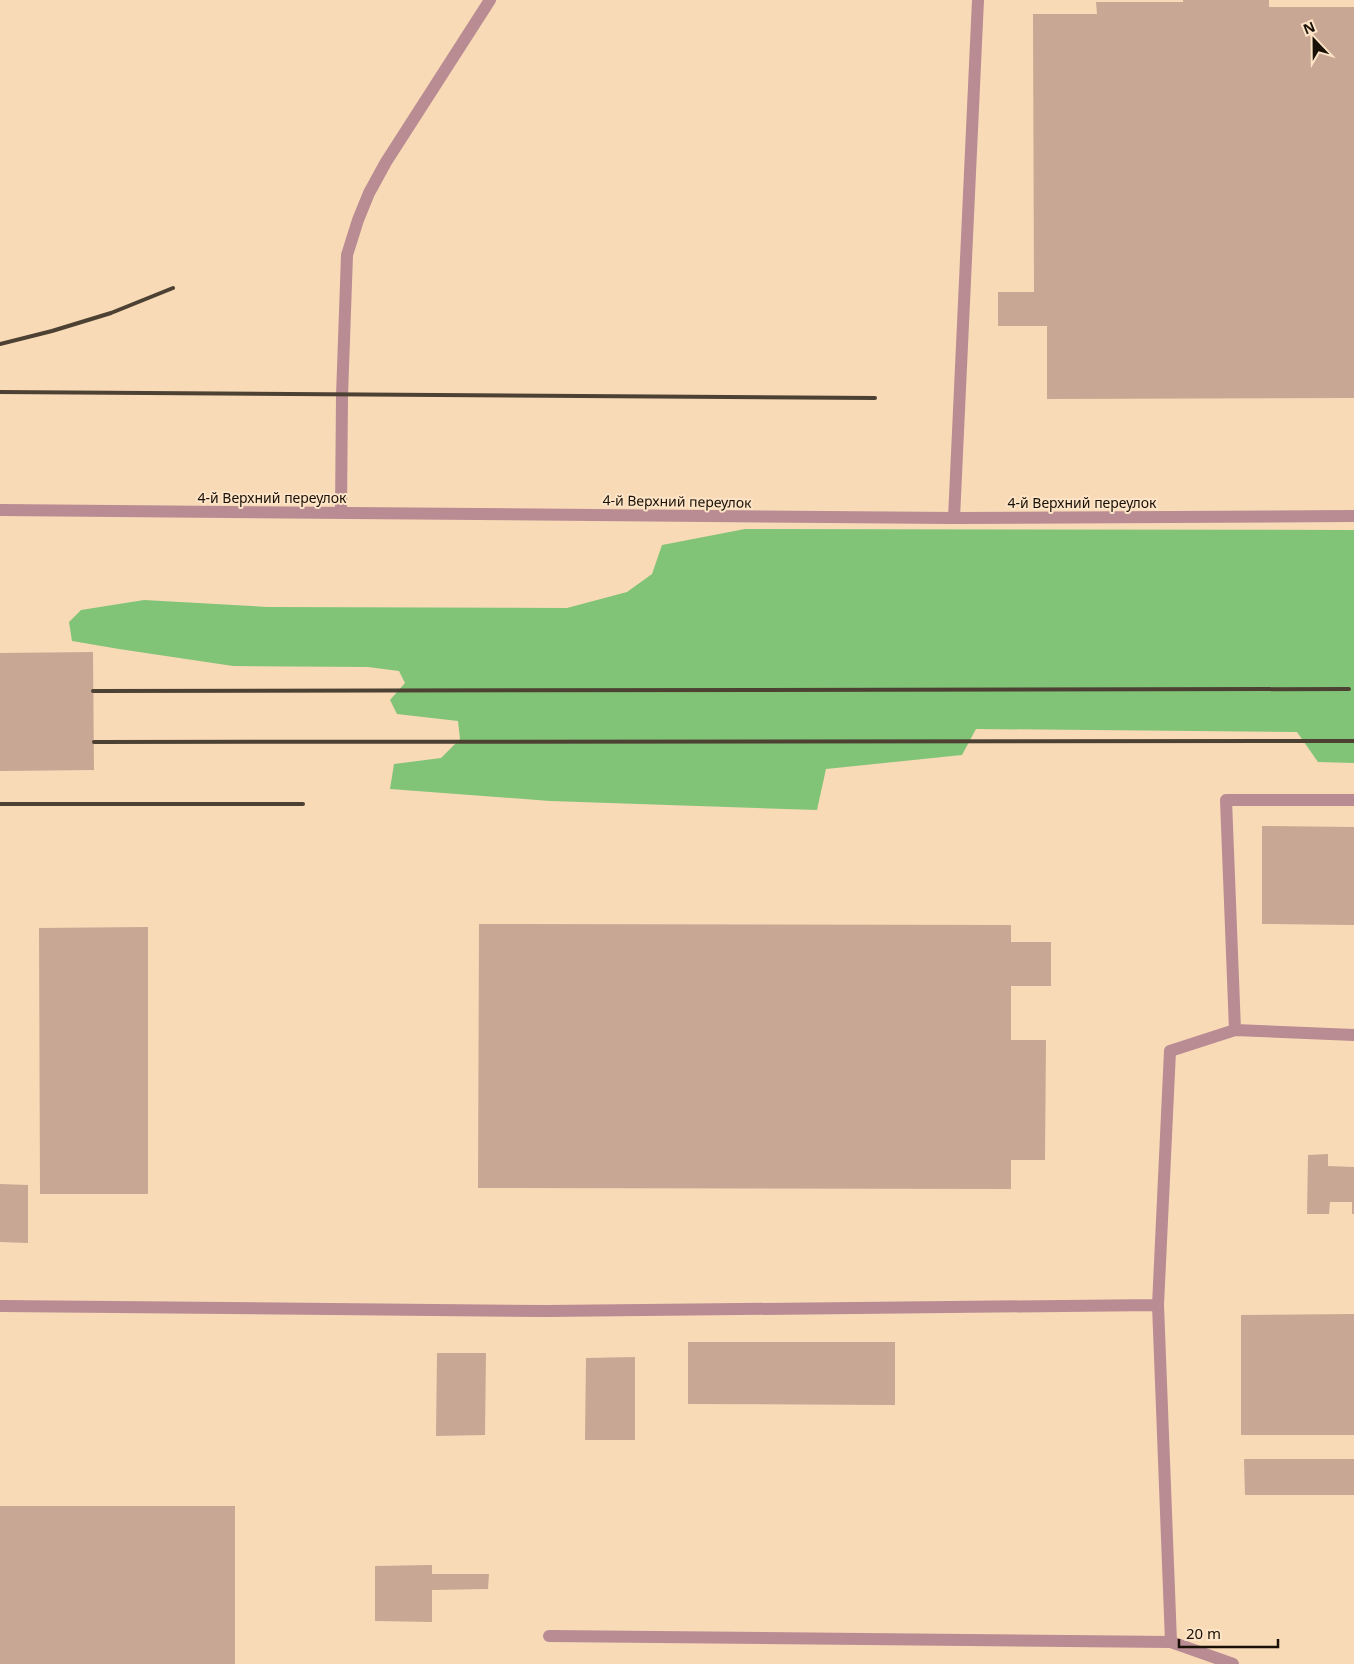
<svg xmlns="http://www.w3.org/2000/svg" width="1354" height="1664" viewBox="0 0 1354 1664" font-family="'Noto Sans',sans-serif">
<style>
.built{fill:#f8dab7}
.forest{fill:#81c478}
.building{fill:#c8a794}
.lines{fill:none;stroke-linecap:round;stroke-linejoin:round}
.lane{stroke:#b98b93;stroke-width:12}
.street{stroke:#b98b93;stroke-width:12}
.rail{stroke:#4d4133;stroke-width:4}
.labels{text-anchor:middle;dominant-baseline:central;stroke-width:4;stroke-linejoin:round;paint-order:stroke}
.street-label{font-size:14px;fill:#191107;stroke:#fde4c7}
</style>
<rect width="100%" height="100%" fill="#fde4c7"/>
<path class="built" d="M 0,0 L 1354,0 L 1354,1664 L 0,1664 Z"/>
<path class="forest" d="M 745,529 L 1354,530 L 1354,763 L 1318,762 L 1297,732 L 976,729 L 962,755 L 826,769 L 817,810 L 550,801 L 390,789 L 394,764 L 441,758 L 460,739 L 458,721 L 397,714 L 390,700 L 405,683 L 399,671 L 368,667 L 233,666 L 119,649 L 72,641 L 69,622 L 81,610 L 144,600 L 267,607 L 567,608 L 627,592 L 652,574 L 662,545 Z"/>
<path class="building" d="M 1183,0 L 1269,0 L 1269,7 L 1354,7 L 1354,398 L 1047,399 L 1047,326 L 998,326 L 998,292 L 1034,292 L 1033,14 L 1097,14 L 1096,2 L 1183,2 Z
M 93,652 L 94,770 L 0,771 L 0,653 Z
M 1262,826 L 1354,827 L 1354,925 L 1262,924 Z
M 479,924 L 1011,925 L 1011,942 L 1051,942 L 1051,986 L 1011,986 L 1011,1040 L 1046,1040 L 1045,1160 L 1011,1160 L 1011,1189 L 478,1188 Z
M 148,927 L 148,1194 L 40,1194 L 39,928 Z
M 1328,1154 L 1328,1166 L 1354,1167 L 1354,1214 L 1352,1214 L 1352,1202 L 1330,1202 L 1329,1214 L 1307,1214 L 1308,1155 Z
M 0,1184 L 28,1185 L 28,1243 L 0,1242 Z
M 1354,1314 L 1354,1435 L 1241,1435 L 1241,1315 Z
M 688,1342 L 895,1342 L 895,1405 L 688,1404 Z
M 437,1353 L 486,1353 L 485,1435 L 436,1436 Z
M 635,1357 L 635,1440 L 585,1440 L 586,1358 Z
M 1244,1459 L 1354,1459 L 1354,1495 L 1245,1495 Z
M 0,1506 L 235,1506 L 235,1664 L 0,1664 Z
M 432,1565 L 432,1574 L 489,1574 L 488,1589 L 432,1590 L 432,1622 L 375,1621 L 375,1566 Z"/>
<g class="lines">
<path class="lane" d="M 341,512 L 342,396 L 347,255 L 358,220 L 369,193 L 386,162 L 490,0
M 954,518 L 978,0
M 1235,1030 L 1354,1035
M 0,1306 L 546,1311 L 1158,1305
M 549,1636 L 1171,1642 L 1158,1305 L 1170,1051 L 1235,1030 L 1226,800 L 1354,800
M 1171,1642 L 1233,1664"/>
<path class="street" d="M 0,510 L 954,518 L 1354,516"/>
<path class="rail" d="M 0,344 L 52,331 L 111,313 L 173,288
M 0,392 L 875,398
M 93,691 L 1349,689
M 94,742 L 1354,741
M 0,804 L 303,804"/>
</g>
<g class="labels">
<g class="street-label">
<text x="272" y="497">4-й Верхний переулок</text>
<text transform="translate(677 501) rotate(1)">4-й Верхний переулок</text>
<text x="1082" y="502">4-й Верхний переулок</text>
</g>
</g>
<g transform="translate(1314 40) rotate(338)" stroke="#fde4c7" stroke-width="4" paint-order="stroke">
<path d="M0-4L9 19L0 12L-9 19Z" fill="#191107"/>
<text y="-8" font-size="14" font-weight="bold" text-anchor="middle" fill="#191107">N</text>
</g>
<path d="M1179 1639v8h99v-8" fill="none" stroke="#191107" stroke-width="2.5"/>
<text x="1186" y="1639" font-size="15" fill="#191107" stroke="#fde4c7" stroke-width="4" paint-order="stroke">20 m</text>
</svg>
